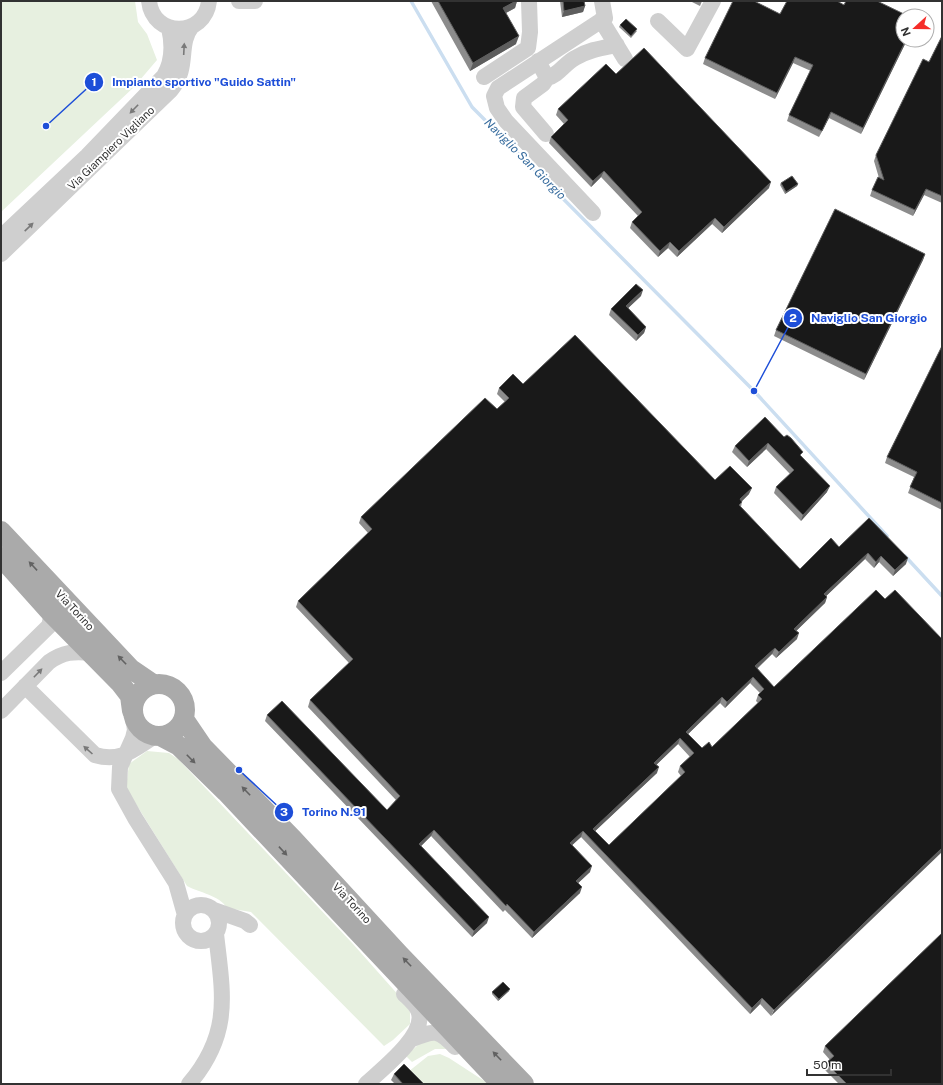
<svg xmlns="http://www.w3.org/2000/svg" width="943" height="1085" viewBox="0 0 943 1085" font-family="'Public Sans',sans-serif">
<style>
.green{fill:#e7f0e0}
.lines{fill:none;stroke-linecap:round;stroke-linejoin:round}
.stream{stroke:#cbdef0;stroke-width:3.5}
.minor{stroke:#cfcfcf;stroke-width:16}
.major{stroke:#aaa;stroke-width:20}
.wall{fill:#8c8c8c;fill-rule:evenodd}
.shaded-wall{fill:#5e5e5e}
.building{fill:#191919;stroke:#5e5e5e;fill-rule:evenodd}
.oneway{fill:#797979}
.oneway2{fill:#626262}
.labels{text-anchor:middle;dominant-baseline:central;stroke-width:4;stroke-linejoin:round;paint-order:stroke}
.street-label{font-size:11px;fill:#323232;stroke:#fff}
.water-label{font-size:12px;font-style:italic;fill:#376c9e;stroke:#fff}
.leader{fill:none;stroke:#1d4ed8;stroke-width:1.5}
.callout-dot{fill:#1d4ed8;stroke:#fff;stroke-width:1.5}
.mark-label{font-size:12px;text-anchor:middle;font-weight:bold;fill:#fff}
.callout-label{font-size:12px;text-anchor:middle;font-weight:bold;fill:#1d4ed8;stroke:#fff;stroke-width:4;stroke-linejoin:round;paint-order:stroke}
</style>
<rect width="100%" height="100%" fill="#fff"/>
<path class="green" d="M 1,1 L 135,1 L 138,22 L 147,34 L 157,60 L 134,87 L 1,212 Z
M 147,751 L 169,753 L 178,759 L 353,944 L 401,998 L 410,1012 L 410,1024 L 393,1040 L 384,1046 L 251,912 L 227,908 C 219,895 200,893 187,886 L 126,788 L 129,764 Z
M 435,1036 L 447,1049 L 435,1049 L 412,1062 L 406,1056 L 420,1043 Z
M 440,1054 L 449,1058 L 489,1084 L 420,1084 L 408,1072 L 428,1056 Z"/>
<g class="lines">
<path class="stream" d="M 411,1 L 472,107 L 754,391 L 887,536
M 905,556 L 942,596"/>
<path class="minor" d="M 149,1 C 153,38 205,38 209,1
M 239,1 L 255,1
M 601,20 L 625,59
M 658,21 L 687,49 L 713,1
M 538,61 L 547,78 L 543,84 L 524,98 L 523,107 L 546,134
M 484,77 L 528,48 L 530,32 L 529,1
M 547,78 C 559,75 564,64 575,58 C 588,50 602,48 617,45
M 593,213 L 506,121 L 497,108 L 494,96 L 498,88 L 605,18 L 602,1
M 1,237 L 87,156 L 164,76 C 173,61 173,45 169,28
M 1,254 L 171,90 C 190,67 177,45 192,26
M 1,673 L 49,626 L 52,614
M 25,686 L 95,755 C 121,763 134,749 155,736
M 1,711 L 49,662 C 63,652 74,651 91,653
M 133,716 L 135,730 L 133,738 L 120,767 L 119,789 L 135,818 L 176,883 L 185,915
M183 923a18 18 0 1 1 36 0a18 18 0 1 1-36 0Z
M 214,910 L 245,921 L 250,925
M 412,1039 C 435,1030 438,1029 455,1047
M 189,1084 C 232,1033 223,995 216,934
M 366,1084 C 382,1069 425,1036 419,1013 C 417,1005 409,999 404,994"/>
<path class="major" d="M 1,531 L 131,669 L 153,684
M 1,557 L 52,614 L 120,683 L 130,696 L 132,711
M133 710a26 26 0 1 1 52 0a26 26 0 1 1-52 0Z
M 184,719 L 203,747 L 293,839 L 399,954 L 524,1084
M 160,736 L 179,746 L 226,792 L 501,1084"/>
</g>
<path class="wall" d="M 431,1 L 517,1 L 515,8 L 506,13 L 516,44 L 470,71 Z
M 560,1 L 584,1 L 585,6 L 583,12 L 562,17 Z
M 690,1 L 702,1 L 700,6 Z
M 780,14 L 903,40 L 907,40 L 861,134 L 829,118 L 819,137 L 787,121 L 789,115 L 811,71 L 793,63 L 775,99 L 703,64 L 705,58 Z
M 620,25 L 637,31 L 631,38 L 619,27 Z
M 942,36 L 942,203 L 924,195 L 913,216 L 870,196 L 872,190 L 879,178 L 874,161 L 876,155 L 929,62 Z
M 616,74 L 769,188 L 722,233 L 712,224 L 677,257 L 668,248 L 658,257 L 630,228 L 632,222 L 638,216 L 601,177 L 591,187 L 549,143 L 551,137 L 564,124 L 556,115 L 558,109 Z
M 781,183 L 798,184 L 797,186 L 785,194 L 780,185 Z
M 925,254 L 923,260 L 864,380 L 774,336 L 776,330 Z
M 641,296 L 628,308 L 646,327 L 644,333 L 636,341 L 609,315 L 611,309 Z
M 942,346 L 942,510 L 908,493 L 914,477 L 885,463 L 887,457 Z
M 523,384 L 715,480 L 749,494 L 742,501 L 742,502 L 741,507 L 800,569 L 839,547 L 869,518 L 906,564 L 893,576 L 879,562 L 874,568 L 865,559 L 826,596 L 827,597 L 825,603 L 796,631 L 797,639 L 776,658 L 772,654 L 757,669 L 774,687 L 885,599 L 942,639 L 771,1016 L 760,1004 L 750,1014 L 581,837 L 572,845 L 590,872 L 578,883 L 580,893 L 532,938 L 505,910 L 503,912 L 431,836 L 421,846 L 487,923 L 472,937 L 265,721 L 267,715 L 387,810 L 396,800 L 308,707 L 310,700 L 349,663 L 296,607 L 298,601 L 368,533 L 359,523 L 361,517 L 497,409 L 505,402 L 497,394 L 499,388 ZM 750,683 L 760,693 L 758,695 L 756,701 L 758,703 L 712,747 L 702,748 L 688,734 L 720,703 L 725,708 ZM 678,744 L 690,757 L 680,766 L 678,772 L 681,776 L 609,845 L 595,831 L 657,773 L 656,765 Z
M 765,417 L 801,457 L 827,492 L 801,521 L 774,493 L 776,487 L 790,474 L 766,449 L 747,467 L 732,452 L 735,446 Z
M 509,991 L 498,1001 L 492,994 L 492,992 Z
M 825,1046 L 942,1084 L 839,1084 L 824,1069 L 826,1063 L 830,1060 L 823,1052 Z
M 394,1074 L 424,1084 L 395,1084 L 391,1080 Z"/>
<path class="shaded-wall" d="M 516,1 L 517,1 L 515,8 L 500,16 L 503,8 Z
M 585,6 L 583,12 L 562,17 L 564,11 Z
M 519,36 L 516,44 L 470,71 L 473,63 Z
M 906,40 L 907,40 L 861,134 L 863,128 Z
M 795,57 L 793,63 L 775,99 L 777,93 Z
M 831,112 L 829,118 L 819,137 L 822,131 Z
M 604,171 L 601,177 L 591,187 L 593,181 Z
M 771,182 L 769,188 L 722,233 L 724,227 Z
M 798,184 L 797,186 L 785,194 L 786,192 Z
M 926,189 L 924,195 L 913,216 L 915,210 Z
M 715,218 L 712,224 L 677,257 L 679,251 Z
M 670,242 L 668,248 L 658,257 L 660,251 Z
M 925,254 L 923,260 L 864,380 L 866,374 Z
M 643,290 L 641,296 L 624,312 L 626,306 Z
M 646,327 L 644,333 L 636,341 L 638,335 Z
M 768,443 L 766,449 L 747,467 L 749,461 Z
M 830,486 L 827,492 L 801,521 L 803,515 Z
M 752,488 L 749,494 L 738,505 L 740,499 Z
M 868,553 L 865,559 L 822,600 L 824,594 Z
M 881,556 L 879,562 L 874,568 L 876,562 Z
M 908,558 L 906,564 L 893,576 L 895,570 Z
M 827,597 L 825,603 L 792,635 L 794,629 Z
M 799,633 L 797,639 L 776,658 L 779,652 Z
M 775,648 L 772,654 L 753,672 L 755,666 Z
M 753,677 L 750,683 L 725,708 L 727,702 Z
M 722,697 L 720,703 L 684,738 L 686,732 Z
M 680,738 L 678,744 L 652,769 L 654,763 Z
M 659,767 L 657,773 L 591,835 L 593,829 Z
M 434,830 L 431,836 L 417,850 L 419,844 Z
M 583,831 L 581,837 L 568,849 L 570,843 Z
M 942,848 L 942,852 L 771,1016 L 774,1010 Z
M 592,866 L 590,872 L 574,887 L 576,881 Z
M 582,887 L 580,893 L 532,938 L 534,932 Z
M 489,917 L 487,923 L 472,937 L 474,931 Z
M 510,989 L 509,991 L 498,1001 L 499,999 Z
M 762,998 L 760,1004 L 750,1014 L 752,1008 Z"/>
<path class="building" d="M 438,1 L 516,1 L 503,8 L 519,36 L 473,63 Z
M 563,1 L 584,1 L 585,6 L 564,11 Z
M 733,1 L 754,1 L 780,14 L 787,1 L 837,1 L 844,5 L 846,1 L 877,1 L 908,16 L 903,16 L 903,40 L 906,40 L 863,128 L 831,112 L 822,131 L 789,115 L 813,65 L 795,57 L 777,93 L 705,58 Z
M 626,19 L 637,29 L 631,36 L 620,25 Z
M 942,36 L 942,196 L 926,189 L 915,210 L 872,190 L 878,177 L 884,180 L 876,155 L 923,59 L 929,62 Z
M 644,48 L 771,182 L 724,227 L 715,218 L 679,251 L 670,242 L 660,251 L 632,222 L 642,212 L 604,171 L 593,181 L 551,137 L 568,120 L 558,109 L 606,64 L 616,74 Z
M 792,176 L 798,184 L 786,192 L 781,183 Z
M 835,209 L 925,254 L 866,374 L 776,330 Z
M 636,284 L 643,290 L 626,306 L 646,327 L 638,335 L 611,309 Z
M 575,335 L 715,480 L 730,466 L 752,488 L 740,499 L 742,502 L 739,505 L 800,569 L 831,538 L 839,547 L 869,518 L 908,558 L 895,570 L 881,556 L 876,562 L 868,553 L 824,594 L 827,597 L 794,629 L 799,633 L 779,652 L 775,648 L 755,666 L 774,687 L 876,590 L 885,599 L 895,590 L 942,639 L 942,848 L 774,1010 L 762,998 L 752,1008 L 583,831 L 570,843 L 592,866 L 576,881 L 582,887 L 534,932 L 507,904 L 506,906 L 434,830 L 419,844 L 489,917 L 474,931 L 267,715 L 282,701 L 387,810 L 400,796 L 310,700 L 353,659 L 298,601 L 372,529 L 361,517 L 485,398 L 497,409 L 509,398 L 499,388 L 513,374 L 523,384 ZM 753,677 L 764,689 L 758,695 L 762,699 L 712,747 L 709,742 L 702,748 L 686,732 L 722,697 L 727,702 ZM 680,738 L 694,753 L 680,766 L 685,772 L 609,845 L 593,829 L 659,767 L 654,763 Z
M 942,346 L 942,503 L 910,487 L 917,472 L 887,457 Z
M 765,417 L 784,437 L 787,435 L 791,438 L 803,452 L 800,455 L 830,486 L 803,515 L 776,487 L 794,470 L 768,443 L 749,461 L 735,446 Z
M 942,933 L 942,1084 L 847,1084 L 826,1063 L 834,1056 L 825,1046 Z
M 503,982 L 510,989 L 499,999 L 492,992 Z
M 404,1064 L 424,1084 L 403,1084 L 394,1074 Z"/>
<defs><path id="oneway-solid" d="M-6-.8H1V-3.2L6.5 0L1 3.2V.8H-6Z"/></defs>
<g class="oneway">
<use href="#oneway-solid" transform="translate(184 49) rotate(-87)"/>
<use href="#oneway-solid" transform="translate(134 109) rotate(134)"/>
<use href="#oneway-solid" transform="translate(29 227) rotate(-44)"/>
<use href="#oneway-solid" transform="translate(38 673) rotate(-46)"/>
<use href="#oneway-solid" transform="translate(88 750) rotate(-138)"/>
</g>
<g class="oneway2">
<use href="#oneway-solid" transform="translate(33 566) rotate(-133)"/>
<use href="#oneway-solid" transform="translate(122 660) rotate(-134)"/>
<use href="#oneway-solid" transform="translate(191 759) rotate(45)"/>
<use href="#oneway-solid" transform="translate(246 791) rotate(-134)"/>
<use href="#oneway-solid" transform="translate(283 851) rotate(47)"/>
<use href="#oneway-solid" transform="translate(407 962) rotate(-134)"/>
<use href="#oneway-solid" transform="translate(497 1056) rotate(-134)"/>
</g>
<g class="labels">
<g class="street-label">
<text transform="translate(111 148) rotate(-44)">Via Giampiero Vigliano</text>
<text transform="translate(75 610) rotate(47)">Via Torino</text>
<text transform="translate(352 903) rotate(47)">Via Torino</text>
</g>
<g class="water-label">
<text transform="translate(525 159) rotate(45)">Naviglio San Giorgio</text>
</g>
</g>
<path class="leader" d="M46 126L94 82M754 391L793 318M239 770L284 812"/>
<g class="callout-dot">
<circle cx="46" cy="126" r="4"/>
<circle cx="754" cy="391" r="4"/>
<circle cx="239" cy="770" r="4"/>
<circle cx="94" cy="82" r="10"/>
<circle cx="793" cy="318" r="10"/>
<circle cx="284" cy="812" r="10"/>
</g>
<g class="mark-label">
<text x="94" y="86">1</text>
<text x="793" y="322">2</text>
<text x="284" y="816">3</text>
</g>
<g class="callout-label">
<text x="204" y="86">Impianto sportivo "Guido Sattin"</text>
<text x="869" y="322">Naviglio San Giorgio</text>
<text x="334" y="816">Torino N.91</text>
</g>
<rect width="943" height="1085" fill="none" stroke="#323232" stroke-width="4"/>
<g transform="translate(915 28) rotate(249)"><circle r="19" fill="#ffffff" stroke="#adadad"/>
<path d="M0-3L7 15L0 10L-7 15Z" fill="#f52d29"/>
<text y="-6" font-size="11" font-weight="bold" text-anchor="middle" fill="#323232">N</text>
</g>
<path d="M807 1069v6h84v-6" fill="none" stroke="#323232" stroke-width="2"/>
<text x="813" y="1069" font-size="12" fill="#323232" stroke="#ffffff" stroke-width="3" paint-order="stroke">50 m</text>
</svg>
